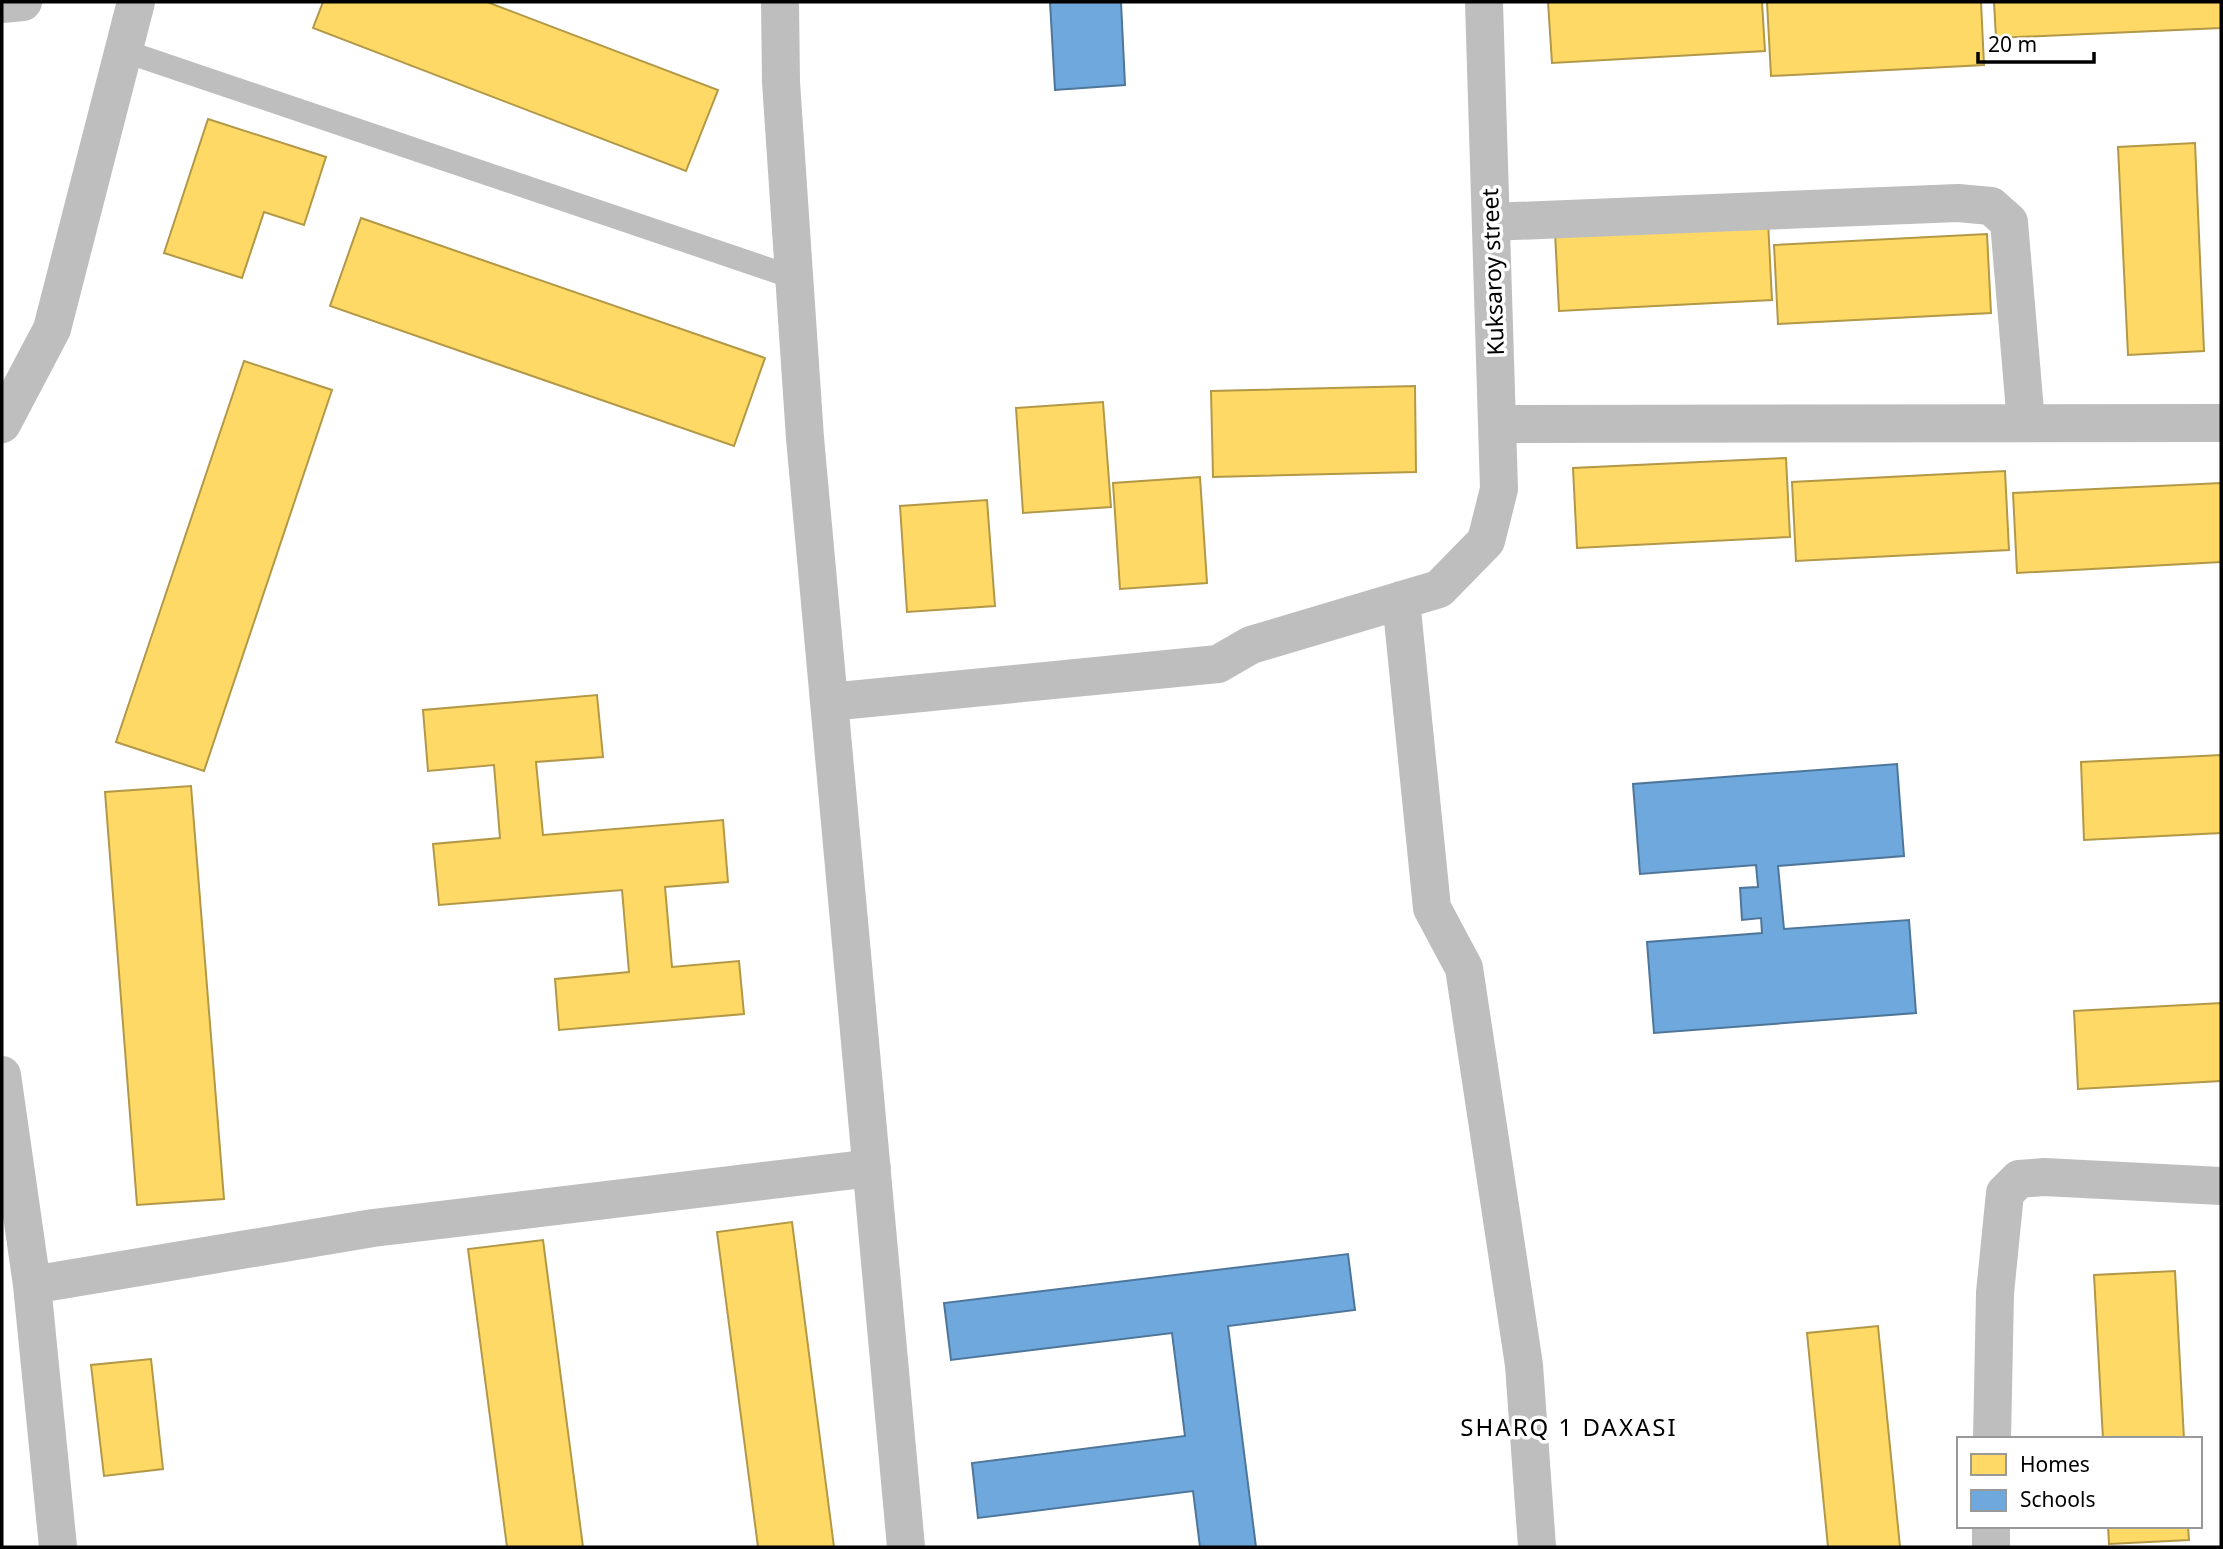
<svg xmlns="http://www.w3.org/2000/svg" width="2223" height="1549" viewBox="0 0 2223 1549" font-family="'Noto Sans',sans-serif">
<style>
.homes{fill:#ffd966;stroke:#b29847;stroke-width:2}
.schools{fill:#6fa8dc;stroke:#4e769a;stroke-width:2}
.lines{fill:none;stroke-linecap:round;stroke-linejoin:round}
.lane{stroke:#bebebe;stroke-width:23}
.street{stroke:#bebebe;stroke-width:38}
.labels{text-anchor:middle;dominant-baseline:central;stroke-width:7;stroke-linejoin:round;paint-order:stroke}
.street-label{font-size:23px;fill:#000;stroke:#fff}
.neighbourhood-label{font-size:24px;letter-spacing:2px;fill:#000;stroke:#fff}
</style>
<rect width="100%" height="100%" fill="#fff"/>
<path class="homes" d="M 323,2 L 487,2 L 718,90 L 686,171 L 313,28 Z
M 1548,2 L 1762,2 L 1765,51 L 1552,63 Z
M 1767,2 L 1981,2 L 1984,65 L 1771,76 Z
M 1994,2 L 2221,2 L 2221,28 L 1996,38 Z
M 208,119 L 326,157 L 304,225 L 264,212 L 242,278 L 164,253 Z
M 2195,143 L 2204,351 L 2128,355 L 2118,147 Z
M 361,218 L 765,358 L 734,446 L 330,306 Z
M 1768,221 L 1772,300 L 1559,311 L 1555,232 Z
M 1987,234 L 1991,313 L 1778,324 L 1774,245 Z
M 244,361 L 332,390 L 204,771 L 116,742 Z
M 1415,386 L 1416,472 L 1213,477 L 1211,391 Z
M 1103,402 L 1111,507 L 1023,513 L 1016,408 Z
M 1786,458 L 1790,537 L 1577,548 L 1573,468 Z
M 2005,471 L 2009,550 L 1796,561 L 1792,482 Z
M 1200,477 L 1207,583 L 1120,589 L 1113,483 Z
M 2221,483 L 2221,562 L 2017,573 L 2013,493 Z
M 987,500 L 995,606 L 907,612 L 900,506 Z
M 597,695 L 603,757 L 536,762 L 543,835 L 723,820 L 728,882 L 665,887 L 672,967 L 739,961 L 744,1014 L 559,1030 L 555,979 L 629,972 L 622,890 L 439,905 L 433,844 L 500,838 L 494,765 L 428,771 L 423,710 Z
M 2221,755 L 2221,833 L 2084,840 L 2081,762 Z
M 191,786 L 224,1199 L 137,1205 L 105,792 Z
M 2221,1003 L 2221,1081 L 2078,1089 L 2074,1011 Z
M 792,1222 L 834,1547 L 758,1547 L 717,1232 Z
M 543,1240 L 583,1547 L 507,1547 L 468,1249 Z
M 2175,1271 L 2184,1439 L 2103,1439 L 2094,1275 Z
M 1878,1326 L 1900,1547 L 1828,1547 L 1807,1333 Z
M 151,1359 L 163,1469 L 104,1476 L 91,1365 Z
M 2108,1526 L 2188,1526 L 2189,1540 L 2109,1544 Z"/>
<path class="schools" d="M 1050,2 L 1121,2 L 1125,85 L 1055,90 Z
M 1897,764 L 1904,856 L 1778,866 L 1784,929 L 1909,920 L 1916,1013 L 1654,1033 L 1647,942 L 1762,933 L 1761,918 L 1742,920 L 1740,888 L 1758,887 L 1756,865 L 1640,874 L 1633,784 Z
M 1348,1254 L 1355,1310 L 1228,1326 L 1256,1547 L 1200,1547 L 1193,1491 L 978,1518 L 972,1463 L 1185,1436 L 1172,1333 L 951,1360 L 944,1303 Z"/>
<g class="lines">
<path class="lane" d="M 124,51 L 795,278"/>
<path class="street" d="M 780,2 L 781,82 L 805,438 L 906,1547
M 2,4 L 23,2
M 1491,222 L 1958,203 L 1991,206 L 2009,222 L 2026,423
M 2,424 L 52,329 L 136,2
M 1497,424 L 2221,423
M 1401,600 L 1432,908 L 1464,968 L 1524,1365 L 1537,1547
M 829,702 L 1218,664 L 1251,645 L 1439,589 L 1486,541 L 1499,489 L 1484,2
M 2,1075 L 32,1285 L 58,1547
M 32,1285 L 373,1228 L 872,1168
M 1992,1439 L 1995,1293 L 2005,1193 L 2019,1179 L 2044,1177 L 2221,1186
M 1991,1547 L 1991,1526"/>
</g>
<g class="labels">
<g class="street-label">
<text transform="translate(1492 272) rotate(-92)">Kuksaroy street</text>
</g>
<g class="neighbourhood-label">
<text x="1569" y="1426">SHARQ 1 DAXASI</text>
</g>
</g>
<rect width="2223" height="1549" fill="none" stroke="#000000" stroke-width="7"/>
<rect x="1957" y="1437" width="245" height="91" fill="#ffffff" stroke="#999999" stroke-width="2"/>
<rect x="1971" y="1454" width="35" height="21" fill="#ffd966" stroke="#999999" stroke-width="2"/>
<text x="2020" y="1472" font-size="21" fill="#000000">Homes</text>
<rect x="1971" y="1490" width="35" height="21" fill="#6fa8dc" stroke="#999999" stroke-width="2"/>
<text x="2020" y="1507" font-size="21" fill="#000000">Schools</text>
<path d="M1978 52v10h116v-10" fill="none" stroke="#000000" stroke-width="3.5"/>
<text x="1988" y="52" font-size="21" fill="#000000" stroke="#ffffff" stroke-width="5" paint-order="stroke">20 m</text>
</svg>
